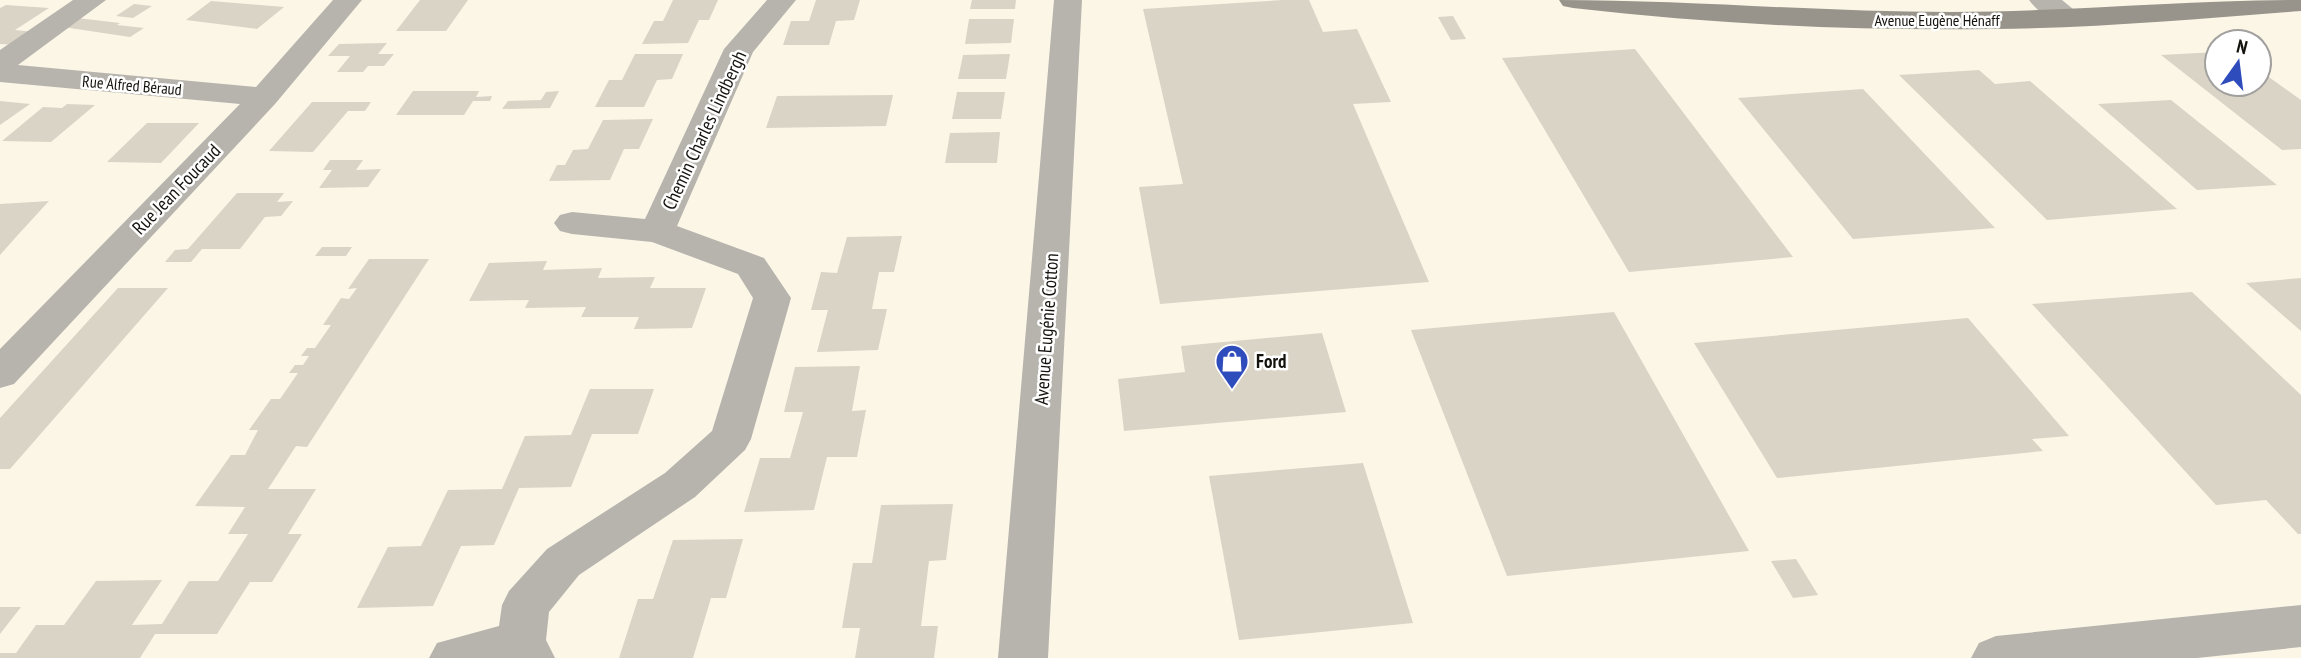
<svg xmlns="http://www.w3.org/2000/svg" width="2301" height="658" viewBox="0 0 2301 658" font-family="'PT Sans Narrow',sans-serif">
<style>
.building{fill:#dad4c6}
.lines{fill:none;stroke-linecap:round;stroke-linejoin:round}
.street{fill:#b7b4ae;fill-rule:evenodd}
.secondary{fill:#98948b;fill-rule:evenodd}
.labels{text-anchor:middle;dominant-baseline:central;stroke-width:5;stroke-linejoin:round;paint-order:stroke}
.far-street-label{font-size:16px;fill:#14120d;stroke:#fff}
.street-label{font-size:19px;fill:#14120d;stroke:#fff}
.poi-label{font-size:19px;font-weight:bold;fill:#14120d;stroke:#fff;text-anchor:start}
</style>
<rect width="100%" height="100%" fill="#fcf6e7"/>
<path class="building" d="M 420,0 L 468,0 L 446,31 L 396,31 Z
M 673,0 L 718,0 L 709,20 L 699,20 L 688,43 L 642,44 L 654,21 L 663,21 Z
M 816,0 L 860,0 L 854,20 L 836,21 L 829,45 L 783,45 L 791,21 L 809,21 Z
M 972,0 L 1016,0 L 1015,9 L 970,9 Z
M 1283,0 L 1309,0 L 1323,32 L 1357,29 L 1391,102 L 1353,104 L 1429,282 L 1160,304 L 1139,187 L 1183,184 L 1143,9 Z
M 211,1 L 284,7 L 257,29 L 186,20 Z
M 134,4 L 152,6 L 133,18 L 116,16 Z
M 6,5 L 49,8 L 15,30 L 35,32 L 16,45 L 0,44 L 0,8 Z
M 1453,16 L 1466,39 L 1451,40 L 1438,17 Z
M 77,18 L 120,23 L 117,25 L 144,28 L 130,37 L 63,27 Z
M 969,19 L 1014,19 L 1011,43 L 965,44 Z
M 387,43 L 378,54 L 394,54 L 384,66 L 368,66 L 363,72 L 337,72 L 350,56 L 328,56 L 339,44 Z
M 1635,49 L 1793,257 L 1629,272 L 1502,58 Z
M 2217,52 L 2217,84 L 2259,84 L 2259,70 L 2301,100 L 2301,149 L 2282,150 L 2161,55 Z
M 635,54 L 683,54 L 672,79 L 657,80 L 644,107 L 595,107 L 609,80 L 622,80 Z
M 1010,54 L 1006,79 L 958,79 L 963,55 Z
M 1979,70 L 1995,84 L 2030,81 L 2177,209 L 2047,220 L 1899,75 Z
M 1863,89 L 1995,228 L 1853,239 L 1738,98 Z
M 413,91 L 479,91 L 476,97 L 492,96 L 490,101 L 473,101 L 464,115 L 396,115 Z
M 559,91 L 550,108 L 502,109 L 508,101 L 541,100 L 546,92 Z
M 957,92 L 1005,92 L 1001,119 L 952,119 Z
M 893,95 L 886,126 L 766,128 L 777,96 Z
M 2171,100 L 2277,185 L 2197,190 L 2098,104 Z
M 0,101 L 30,104 L 0,125 Z
M 312,102 L 371,102 L 365,111 L 348,111 L 313,152 L 269,151 Z
M 67,104 L 95,105 L 51,142 L 2,141 L 43,107 L 62,108 Z
M 653,119 L 639,149 L 624,149 L 610,180 L 549,181 L 557,165 L 565,165 L 573,150 L 588,149 L 603,120 Z
M 147,123 L 199,123 L 161,163 L 107,162 Z
M 1000,132 L 997,163 L 945,163 L 950,133 Z
M 330,160 L 363,160 L 356,170 L 381,169 L 368,187 L 319,188 L 332,170 L 323,170 Z
M 237,193 L 284,193 L 277,202 L 293,201 L 281,216 L 265,217 L 240,249 L 202,249 L 191,262 L 165,262 L 175,250 L 188,249 Z
M 49,201 L 16,237 L 0,255 L 0,204 Z
M 902,236 L 894,272 L 879,272 L 872,309 L 887,309 L 878,350 L 817,352 L 828,310 L 811,310 L 821,272 L 837,273 L 847,237 Z
M 322,247 L 352,247 L 346,256 L 315,256 Z
M 369,259 L 429,259 L 307,447 L 296,446 L 268,489 L 316,489 L 288,534 L 302,534 L 272,582 L 250,582 L 217,634 L 155,634 L 140,658 L 0,658 L 0,653 L 16,653 L 36,625 L 64,625 L 96,581 L 162,580 L 132,625 L 162,624 L 189,581 L 218,581 L 248,534 L 228,534 L 245,507 L 195,506 L 231,455 L 245,455 L 258,430 L 249,430 L 271,399 L 280,399 L 298,373 L 289,373 L 295,365 L 303,365 L 309,356 L 301,356 L 307,348 L 315,348 L 331,325 L 323,325 L 341,298 L 349,299 L 357,288 L 348,289 Z
M 547,261 L 543,270 L 602,268 L 598,278 L 655,277 L 650,288 L 706,288 L 692,328 L 634,329 L 639,317 L 581,317 L 586,307 L 525,308 L 529,300 L 469,301 L 489,263 Z
M 2301,278 L 2301,331 L 2246,283 Z
M 118,288 L 168,288 L 10,469 L 0,469 L 0,418 Z
M 2192,292 L 2301,395 L 2301,534 L 2298,534 L 2266,500 L 2216,505 L 2032,304 Z
M 1614,312 L 1749,551 L 1507,576 L 1411,330 Z
M 1968,318 L 2069,436 L 2032,439 L 2043,451 L 1777,478 L 1694,343 Z
M 1322,333 L 1346,412 L 1124,431 L 1118,379 L 1185,372 L 1181,346 Z
M 860,366 L 852,411 L 866,410 L 857,457 L 827,457 L 814,510 L 744,512 L 760,458 L 790,458 L 803,412 L 784,412 L 795,367 Z
M 590,389 L 654,389 L 638,434 L 592,434 L 571,487 L 519,488 L 494,545 L 461,546 L 433,606 L 357,608 L 388,547 L 421,546 L 448,490 L 502,489 L 525,436 L 571,435 Z
M 1363,463 L 1413,623 L 1239,640 L 1209,476 Z
M 953,504 L 946,560 L 929,561 L 921,626 L 938,626 L 934,658 L 855,658 L 860,628 L 842,628 L 853,563 L 872,563 L 881,505 Z
M 743,539 L 726,598 L 711,598 L 693,658 L 619,658 L 638,599 L 653,599 L 673,540 Z
M 1796,559 L 1818,595 L 1793,598 L 1771,561 Z
M 0,607 L 21,607 L 0,634 Z"/>
<g class="lines">
<path class="street" d="M 73,0 L 106,0 L 18,65 L 256,87 L 333,0 L 362,0 L 275,104 L 14,384 L 0,388 L 0,349 L 240,104 L 0,82 L 0,50 Z
M 767,0 L 796,0 L 753,52 L 677,226 L 764,258 L 791,298 L 751,439 L 745,450 L 695,497 L 579,575 L 549,612 L 546,640 L 555,658 L 429,658 L 437,643 L 499,626 L 502,605 L 509,591 L 547,549 L 665,473 L 712,431 L 753,298 L 738,274 L 652,242 L 572,234 L 560,231 L 554,223 L 560,215 L 572,212 L 645,219 L 724,49 Z
M 1054,0 L 1082,0 L 1048,658 L 998,658 Z
M 2029,0 L 2062,0 L 2084,18 L 2080,24 C 2062,29 2040,15 2029,0 Z
M 2301,605 L 2301,647 L 2197,658 L 1971,658 L 1979,643 L 1996,636 Z"/>
<path class="secondary" d="M 1559,0 C 1690,0 1820,12 1951,12 C 2068,12 2184,0 2301,0 L 2301,11 C 2198,19 2096,28 1993,29 C 1852,31 1712,24 1573,8 L 1563,6 Z"/>
</g>
<defs>
<symbol id="shop-pin" viewBox="-11 -11 22 30"><path d="M0 17L-7.5 6A9.5 9.5 0 1 1 7.5 6Z" fill="#2f4cbc" stroke="#fff"/><path d="M-5-2.5h2.3a2.7 3.5 0 0 1 5.4 0H5L5.5 6h-11ZM-1.5-2.5h3a1.5 2.3 0 0 0-3 0Z" fill="#fff"/></symbol>
</defs>
<g fill-rule="evenodd">
<use href="#shop-pin" x="1213" y="342" width="38" height="52"/>
</g>
<g class="labels">
<g class="far-street-label">
<text x="1937" y="20">Avenue Eugène Hénaff</text>
<text transform="translate(132 85) rotate(5)">Rue Alfred Béraud</text>
</g>
<g class="street-label">
<text transform="translate(704 130) rotate(-65)">Chemin Charles Lindbergh</text>
<text transform="translate(176 189) rotate(-46)">Rue Jean Foucaud</text>
<text transform="translate(1046 329) rotate(-86)">Avenue Eugénie Cotton</text>
</g>
<g class="poi-label">
<text x="1256" y="361">Ford</text>
</g>
</g>
<g transform="translate(2238 63) rotate(14)"><circle r="33" fill="#ffffff" stroke="#a1a09e" stroke-width="2"/>
<path d="M0-5L12 26L0 18L-12 26Z" fill="#2f4cbc"/>
<text y="-10" font-size="19" font-weight="bold" text-anchor="middle" fill="#14120d">N</text>
</g>
</svg>
